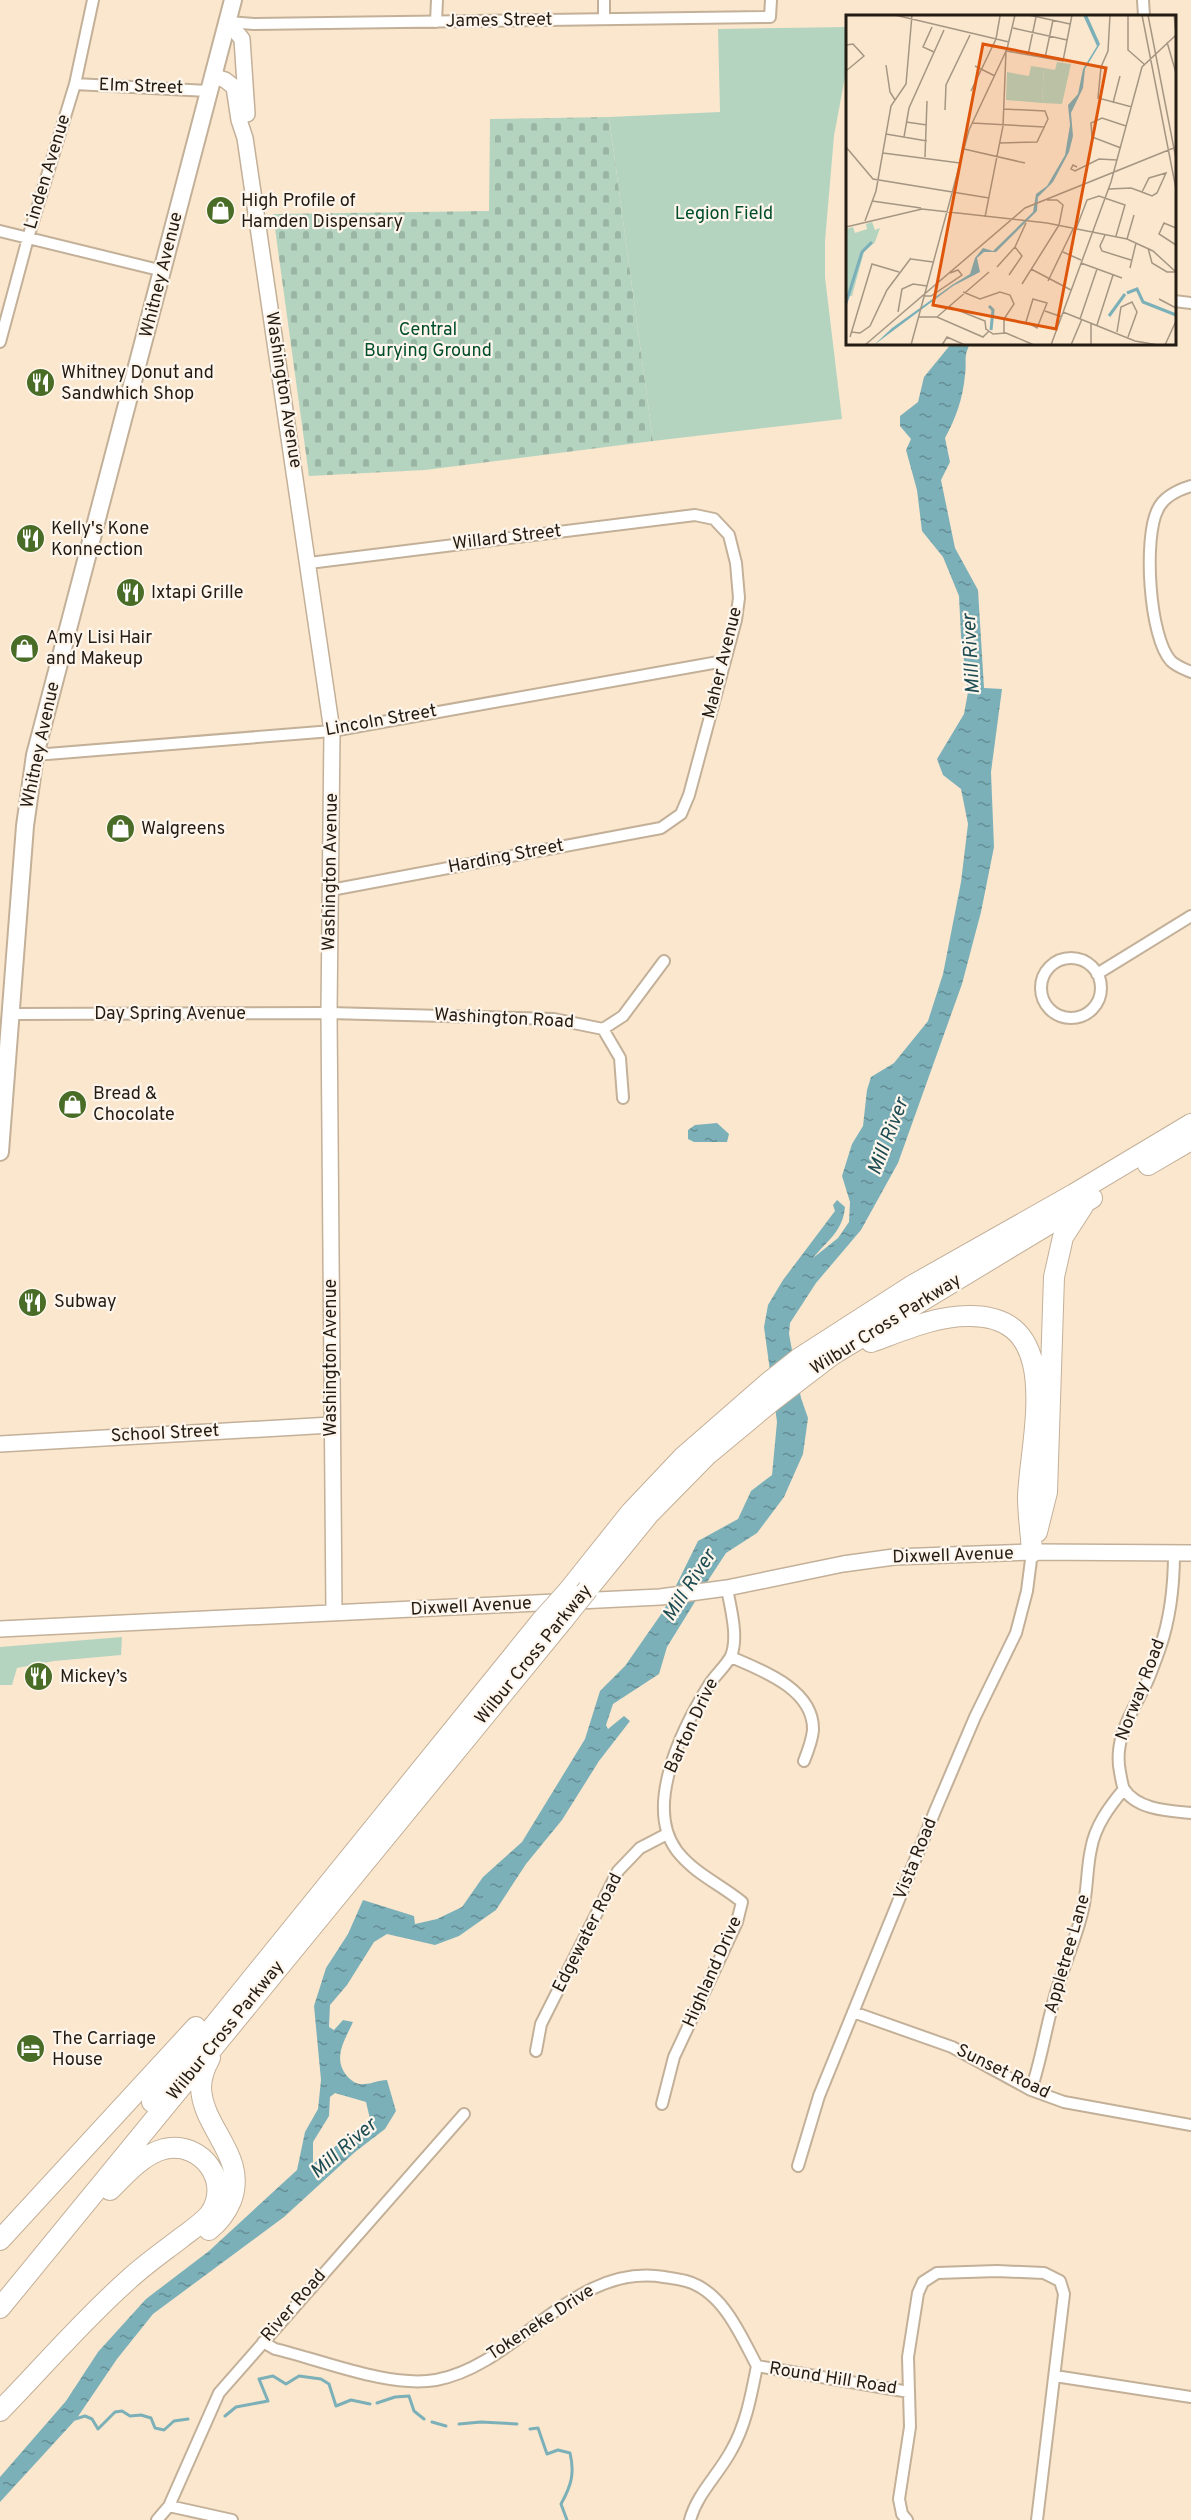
<svg xmlns="http://www.w3.org/2000/svg" width="1191" height="2520" viewBox="0 0 1191 2520" font-family="Overpass,sans-serif">
<style>
.green{fill:#b4d4c0}
.cemetery{fill:url(#cemetery-stones)}
.water{fill:url(#water-ripples);fill-rule:evenodd}
.lines{fill:none;stroke-linecap:round;stroke-linejoin:round}
.stream{stroke:#7cb0b9;stroke-width:3}
.street-casing{stroke:#c3b099;stroke-width:14}
.secondary-casing{stroke:#c3b099;stroke-width:18}
.primary-casing{stroke:#c3b099;stroke-width:20}
.highway-casing{stroke:#c3b099;stroke-width:22}
.street{stroke:#fff;stroke-width:10}
.secondary{stroke:#fff;stroke-width:15}
.primary{stroke:#fff;stroke-width:16}
.highway{stroke:#fff;stroke-width:20}
.highway-bridge-casing{stroke:#c3b099;stroke-width:22;stroke-linecap:butt}
.highway-bridge{stroke:#fff;stroke-width:20}
.labels{text-anchor:middle;dominant-baseline:central;stroke-width:4.5;stroke-linejoin:round;paint-order:stroke}
.street-label{font-size:18px;fill:#231c13;stroke:#fef6ec}
.poi-label{font-size:18px;fill:#231c13;stroke:#fef6ec;text-anchor:start}
.park-label{font-size:18px;fill:#004d2d;stroke:#fef6ec}
.water-label{font-size:20px;font-style:italic;fill:#1d4c53;stroke:#fef6ec}
.inset-river{fill:none;stroke:#7cb0b9;stroke-width:3}
.inset-road{fill:none;stroke:#a59683;stroke-width:1.5}
.view{fill:#de560c;fill-opacity:0.15;stroke:#de560c;stroke-width:3}
.inset-edge{fill:none;stroke:#231c13;stroke-width:3}
</style>
<defs>
<pattern id="cemetery-stones" width="16" height="16" patternUnits="userSpaceOnUse" patternTransform="scale(1.5)"><rect width="16" height="16" fill="#b4d4c0"/><path d="M2 7V4a2 2 0 0 1 4 0v3zM10 15v-3a2 2 0 0 1 4 0v3z" fill="#9ab5a4"/></pattern>
<pattern id="water-ripples" width="26" height="14" patternUnits="userSpaceOnUse" patternTransform="scale(1.5)"><rect width="26" height="14" fill="#7cb0b9"/><path d="M2 4q2-2 4 0t4 0M15 11q2-2 4 0t4 0" fill="none" stroke="#658e95"/></pattern>
</defs>
<rect width="100%" height="100%" fill="#fbe7ce"/>
<path class="green" d="M 847,27 L 847,66 L 834,136 L 825,241 L 825,277 L 842,419 L 653,441 L 609,117 L 720,112 L 718,29 Z
M 122,1637 L 121,1655 L 54,1661 L 17,1668 L 12,1685 L 0,1685 L 0,1647 Z"/>
<path class="cemetery" d="M 609,117 L 653,441 L 425,470 L 309,476 L 273,214 L 489,211 L 490,119 Z"/>
<path class="water" d="M 951,344 L 970,344 C 963,357 967,361 965,375 C 963,398 956,418 945,438 L 950,462 L 941,480 L 955,548 L 978,590 L 984,688 L 1002,689 L 991,772 L 994,847 L 981,912 L 962,984 L 898,1163 L 861,1230 L 816,1283 L 790,1323 L 789,1334 L 801,1398 L 808,1418 L 803,1454 L 784,1497 L 757,1533 L 726,1553 L 709,1579 L 667,1647 L 659,1674 L 613,1704 L 606,1725 L 608,1729 L 624,1716 L 630,1721 L 599,1761 L 562,1820 L 526,1864 L 496,1910 L 459,1936 L 435,1945 L 387,1934 L 374,1942 L 347,1985 L 330,2005 L 329,2027 L 334,2030 L 343,2020 L 353,2022 C 345,2040 332,2058 347,2076 C 352,2081 356,2085 364,2084 C 372,2084 378,2080 387,2080 L 396,2111 L 385,2129 L 355,2152 L 284,2217 L 153,2314 L 117,2359 L 77,2418 L 0,2502 L 0,2477 L 66,2401 L 98,2352 L 146,2299 L 209,2251 L 297,2170 L 305,2132 L 318,2109 L 321,2080 L 314,2006 L 326,1968 L 348,1934 L 363,1900 L 414,1916 L 415,1924 L 437,1919 L 462,1907 L 483,1877 L 522,1842 L 585,1739 L 600,1691 L 625,1666 L 664,1610 L 698,1541 L 738,1519 L 751,1491 L 772,1475 L 777,1422 L 764,1327 L 768,1305 L 783,1280 L 835,1211 L 833,1205 L 837,1200 L 845,1207 C 843,1231 827,1241 813,1258 L 838,1238 L 849,1222 L 850,1202 L 842,1176 L 852,1144 L 863,1126 L 867,1090 L 871,1077 L 894,1063 L 928,1021 L 943,974 L 961,882 L 968,824 L 961,789 L 943,775 L 937,759 L 964,714 L 968,692 L 961,636 L 959,596 L 943,557 L 922,531 L 917,490 L 906,450 L 911,439 L 900,426 L 900,416 L 918,402 L 924,377 ZM 335,2093 L 366,2102 L 370,2119 L 313,2164 L 313,2142 L 329,2116 L 330,2097 Z
M 717,1123 L 729,1134 L 727,1142 L 694,1142 L 688,1139 L 688,1130 L 695,1125 Z"/>
<g class="lines">
<path class="stream" d="M 377,2403 L 395,2397 L 409,2396 L 414,2411 L 424,2419
M 225,2416 L 236,2407 L 268,2401 L 259,2379 L 273,2376 L 286,2384 L 299,2376 L 321,2379 L 329,2384 L 336,2406 L 351,2400 L 370,2404
M 75,2419 L 85,2416 L 92,2419 L 98,2429 L 115,2412 L 122,2411 L 130,2416 L 141,2415 L 151,2418 L 155,2428 L 164,2430 L 174,2421 L 188,2419
M 432,2422 L 446,2426
M 459,2424 L 481,2422 L 517,2424
M 530,2429 L 538,2428 L 547,2454 L 558,2450 L 570,2453 C 575,2474 571,2486 561,2504 L 567,2520"/>
<defs>
<path id="street" d="M 604,0 L 604,19
M 1143,0 L 1144,16
M 228,22 L 254,24 L 770,17 L 771,0
M 436,22 L 437,0
M 75,84 L 208,91
M 0,231 L 163,271
M 1174,301 L 1191,303
M 0,342 L 28,238 L 75,84 L 93,0
M 1191,486 C 1178,490 1164,496 1158,509 C 1143,536 1149,638 1171,661 C 1176,666 1184,669 1191,672
M 309,563 L 695,515 L 714,519 L 729,535 L 736,563 L 739,598 L 736,620 L 689,795 L 681,814 L 661,828 L 331,890
M 35,755 L 332,731 L 724,661
M1041 988a30 30 0 1 1 60 0a30 30 0 1 1-60 0Z
M 1097,974 L 1191,916
M 11,1014 L 329,1013 L 554,1019 L 603,1029 L 620,1058 L 623,1098
M 603,1029 L 623,1016 L 664,961
M 1174,1553 C 1174,1584 1170,1619 1160,1648 C 1156,1659 1152,1671 1147,1682 C 1133,1711 1113,1738 1120,1772 C 1121,1777 1122,1785 1124,1789 C 1137,1810 1170,1811 1191,1813
M 731,1657 C 761,1670 814,1689 813,1730 C 812,1741 808,1751 804,1761
M 853,2012 L 952,2047 L 1031,2090 L 1064,2102 L 1191,2125
M 536,2051 L 541,2024 L 618,1871 L 640,1848 L 667,1834
M 1031,2090 C 1043,2055 1047,2018 1059,1983 C 1066,1961 1075,1940 1081,1917 C 1088,1895 1086,1871 1091,1849 C 1095,1826 1109,1807 1124,1789
M 662,2104 L 674,2057 L 737,1922 L 742,1902 C 720,1884 695,1874 677,1851 C 643,1806 683,1727 709,1685 C 715,1675 726,1666 731,1656 C 739,1636 730,1607 727,1588
M 798,2166 L 819,2096 L 935,1811 L 975,1717 L 1016,1633 L 1027,1591 L 1032,1552
M 263,2342 L 275,2349 C 322,2360 388,2388 436,2380 C 518,2365 573,2262 664,2277 C 671,2278 679,2279 686,2281 C 723,2291 741,2336 757,2366 C 751,2396 746,2425 731,2451 C 718,2475 697,2494 690,2520
M 757,2366 L 909,2392
M 1055,2376 L 1191,2397
M 169,2506 L 232,2520
M 157,2520 L 169,2506 L 219,2393 L 464,2114
M 907,2520 L 902,2514 L 899,2499 L 910,2427 L 908,2357 L 918,2293 L 923,2282 L 937,2273 L 997,2271 L 1044,2273 L 1060,2281 L 1064,2294 L 1037,2520"/>
<path id="secondary" d="M 228,22 L 242,39 L 247,114
M 213,76 L 225,80 L 234,87 L 239,120 L 245,138 L 332,731 L 329,1013 L 334,1613
M 0,1444 L 331,1425
M 0,1629 L 660,1597 L 727,1588 L 843,1564 L 894,1557 L 1032,1552 L 1191,1553"/>
<path id="primary" d="M 0,1152 L 25,826 L 35,755 L 233,0"/>
<path id="highway" d="M 1148,1165 L 1191,1140
M 871,1342 C 902,1331 935,1316 968,1316 C 1067,1314 1030,1438 1028,1497 C 1028,1515 1031,1534 1032,1552
M 1037,1532 L 1047,1492 L 1054,1277 L 1063,1237 L 1083,1206
M 588,1589 L 649,1514 L 707,1455 L 772,1401 L 832,1355 L 1092,1198
M 568,1591 L 631,1512 L 683,1457 L 769,1382 L 798,1359 L 913,1285 L 1074,1194 L 1191,1124
M 152,2102 L 542,1620
M 209,2230 C 219,2222 226,2213 231,2201 C 248,2156 203,2130 201,2088 C 201,2077 205,2067 210,2058
M 0,2240 L 196,2027
M 0,2308 L 564,1619
M 0,2411 C 42,2368 82,2321 127,2281 C 144,2265 163,2252 181,2238 C 190,2231 201,2224 209,2215 C 233,2183 202,2140 164,2149 C 142,2155 125,2175 110,2190"/>
</defs>
<use href="#street" class="street-casing"/>
<use href="#secondary" class="secondary-casing"/>
<use href="#primary" class="primary-casing"/>
<use href="#highway" class="highway-casing"/>
<use href="#street" class="street"/>
<use href="#secondary" class="secondary"/>
<use href="#primary" class="primary"/>
<use href="#highway" class="highway"/>
<defs>
<path id="highway-bridge" d="M 564,1619 L 588,1589
M 542,1620 L 568,1591"/>
</defs>
<use href="#highway-bridge" class="highway-bridge-casing"/>
<use href="#highway-bridge" class="highway-bridge"/>
</g>
<defs>
<symbol id="shop-disc" viewBox="-11 -11 22 22"><circle r="9.5" fill="#496d26" stroke="#fef6ec"/><path d="M-5-2.5h2.3a2.7 3.5 0 0 1 5.4 0H5L5.5 6h-11ZM-1.5-2.5h3a1.5 2.3 0 0 0-3 0Z" fill="#fff"/></symbol>
<symbol id="restaurant-disc" viewBox="-11 -11 22 22"><circle r="9.5" fill="#496d26" stroke="#fef6ec"/><path d="M-5-6h1v4h1v-4h1v4h1v-4h1v5L-1.5 .5V6h-2V.5L-5-1ZM5-6V6H3V1.5H1.5Q1.5-4 5-6Z" fill="#fff"/></symbol>
<symbol id="hotel-disc" viewBox="-11 -11 22 22"><circle r="9.5" fill="#496d26" stroke="#fef6ec"/><path d="M-6-4.5h1.5V1H6V5H4.5V3h-9V5H-6ZM-4 0a1.8 1.8 0 1 1 3.6 0ZM.5 0V-2.5h3Q6-2.5 6 0Z" fill="#fff"/></symbol>
</defs>
<g fill-rule="evenodd">
<use href="#shop-disc" x="204" y="194" width="33" height="33"/>
<use href="#restaurant-disc" x="24" y="366" width="33" height="33"/>
<use href="#restaurant-disc" x="14" y="522" width="33" height="33"/>
<use href="#restaurant-disc" x="114" y="576" width="33" height="33"/>
<use href="#shop-disc" x="8" y="632" width="33" height="33"/>
<use href="#shop-disc" x="104" y="812" width="33" height="33"/>
<use href="#shop-disc" x="56" y="1088" width="33" height="33"/>
<use href="#restaurant-disc" x="16" y="1286" width="33" height="33"/>
<use href="#restaurant-disc" x="22" y="1660" width="33" height="33"/>
<use href="#hotel-disc" x="14" y="2032" width="33" height="33"/>
</g>
<g class="labels">
<g class="street-label">
<text transform="translate(499 21) rotate(-1)">James Street</text>
<text transform="translate(141 87) rotate(2)">Elm Street</text>
<text transform="translate(48 172) rotate(-73)">Linden Avenue</text>
<text transform="translate(162 275) rotate(-76)">Whitney Avenue</text>
<text transform="translate(283 390) rotate(81)">Washington Avenue</text>
<text transform="translate(507 538) rotate(-7)">Willard Street</text>
<text transform="translate(723 663) rotate(-76)">Maher Avenue</text>
<text transform="translate(381 721) rotate(-10)">Lincoln Street</text>
<text transform="translate(41 745) rotate(-78)">Whitney Avenue</text>
<text transform="translate(506 857) rotate(-11)">Harding Street</text>
<text transform="translate(331 872) rotate(-89)">Washington Avenue</text>
<text x="170" y="1014">Day Spring Avenue</text>
<text transform="translate(504 1019) rotate(3)">Washington Road</text>
<text transform="translate(886 1325) rotate(-32)">Wilbur Cross Parkway</text>
<text transform="translate(331 1358) rotate(-90)">Washington Avenue</text>
<text transform="translate(165 1434) rotate(-3)">School Street</text>
<text transform="translate(953 1556) rotate(-2)">Dixwell Avenue</text>
<text transform="translate(471 1607) rotate(-3)">Dixwell Avenue</text>
<text transform="translate(534 1655) rotate(-51)">Wilbur Cross Parkway</text>
<text transform="translate(1141 1690) rotate(-69)">Norway Road</text>
<text transform="translate(692 1726) rotate(-65)">Barton Drive</text>
<text transform="translate(916 1859) rotate(-68)">Vista Road</text>
<text transform="translate(588 1933) rotate(-63)">Edgewater Road</text>
<text transform="translate(1068 1954) rotate(-74)">Appletree Lane</text>
<text transform="translate(713 1972) rotate(-66)">Highland Drive</text>
<text transform="translate(226 2031) rotate(-51)">Wilbur Cross Parkway</text>
<text transform="translate(1003 2072) rotate(26)">Sunset Road</text>
<text transform="translate(294 2306) rotate(-49)">River Road</text>
<text transform="translate(541 2323) rotate(-33)">Tokeneke Drive</text>
<text transform="translate(833 2379) rotate(9)">Round Hill Road</text>
</g>
<g class="poi-label">
<text x="241" y="201">High Profile of<tspan x="241" dy="21">Hamden Dispensary</tspan></text>
<text x="61" y="373">Whitney Donut and<tspan x="61" dy="21">Sandwhich Shop</tspan></text>
<text x="51" y="529">Kelly's Kone<tspan x="51" dy="21">Konnection</tspan></text>
<text x="151" y="593">Ixtapi Grille</text>
<text x="46" y="638">Amy Lisi Hair<tspan x="46" dy="21">and Makeup</tspan></text>
<text x="141" y="829">Walgreens</text>
<text x="93" y="1094">Bread &amp;<tspan x="93" dy="21">Chocolate</tspan></text>
<text x="54" y="1302">Subway</text>
<text x="60" y="1677">Mickey’s</text>
<text x="52" y="2039">The Carriage<tspan x="52" dy="21">House</tspan></text>
</g>
<g class="park-label">
<text x="724" y="214">Legion Field</text>
<text x="428" y="330">Central<tspan x="428" dy="21">Burying Ground</tspan></text>
</g>
<g class="water-label">
<text transform="translate(972 654) rotate(-93)">Mill River</text>
<text transform="translate(889 1137) rotate(-69)">Mill River</text>
<text transform="translate(690 1586) rotate(-57)">Mill River</text>
<text transform="translate(344 2149) rotate(-41)">Mill River</text>
</g>
</g>
<g transform="translate(846 15)">
<rect width="330" height="330" fill="#fbe7ce"/>
<path d="M 211,47 L 225,49 L 216,89 L 196,88 L 198,53 L 209,55 ZM 26,207 L 29,215 L 34,213 L 29,227 L 18,237 L 6,281 L 0,281 L 0,214 L 7,212 L 9,218 L 21,214 L 20,209 Z" fill="#b4d4c0"/>
<path d="M 185,51 L 198,53 L 196,88 L 160,85 L 161,57 L 183,61 Z" fill="#b4d4c0"/>
<path d="M 237,0 L 241,0 L 254,29 L 239,54 L 237,73 L 225,98 L 227,121 L 223,137 L 207,167 L 192,182 L 191,196 L 150,237 L 138,237 L 131,243 L 134,257 L 107,271 L 28,330 L 46,313 L 106,270 L 124,259 L 129,243 L 137,233 L 147,236 L 187,197 L 190,179 L 201,171 L 219,140 L 224,110 L 222,90 L 232,79 L 237,54 L 251,31 Z" fill="#7cb0b9"/>
<path class="inset-river" d="M 281,278 L 291,274 L 297,287 L 330,300M 0,288 L 16,237 L 26,227M 143,291 L 147,295 L 145,315M 263,301 L 279,279"/>
<path class="inset-road" d="M 49,0 L 163,27M 183,0 L 224,9M 264,0 L 262,36 L 255,52 L 252,83 L 286,92M 282,0 L 282,35 L 298,49M 296,0 L 330,174M 302,0 L 330,144M 328,0 L 330,19M 86,12 L 77,32 L 88,37M 167,13 L 221,25M 321,27 L 330,58M 0,30 L 7,29 L 18,41 L 0,56M 182,40 L 190,2M 199,43 L 207,5M 40,50 L 44,77 L 49,85M 129,51 L 149,61M 125,76 L 150,24 L 154,1M 267,88 L 274,61M 99,95 L 100,70 L 124,20M 60,107 L 81,110M 126,108 L 199,112M 40,119 L 81,126M 58,122 L 63,93 L 98,15M 154,128 L 191,127 L 202,104 L 199,96 L 158,94M 0,132 L 27,164 L 143,183M 275,133 L 246,122 L 245,108 L 256,103 L 280,111M 118,134 L 179,148M 37,138 L 114,148M 79,142 L 81,86M 231,152 L 227,150 L 225,154 L 229,156 L 253,144 L 271,145M 320,158 L 311,178 L 306,181 L 296,177 L 303,163 ZM 263,174 L 285,173 L 296,177M 201,185 L 211,185 L 217,190 L 213,210M 26,186 L 75,193M 139,202 L 157,111 L 160,36 L 217,46 L 226,0M 19,206 L 30,176 L 45,91 L 60,69 L 66,0M 0,212 L 76,194 L 201,208 L 281,224 L 307,236 L 330,257M 330,213 L 318,208 L 313,219 L 330,230M 230,214 L 241,185 L 253,181 L 279,190 L 270,221M 259,220 L 254,231 L 256,236 L 285,245M 281,224 L 288,200M 169,232 L 180,208M 302,233 L 306,248 L 321,257 L 329,257M 217,237 L 235,245M 65,244 L 87,247M 235,248 L 276,263M 151,252 L 169,232M 284,253 L 290,228M 185,254 L 225,275M 163,260 L 176,241 L 169,232M 202,266 L 227,214M 176,269 L 213,210M 117,277 L 134,284 L 154,277 L 164,280 L 168,289 L 158,304 L 158,318M 78,281 L 85,281 L 116,260 L 112,255 L 104,258M 187,284 L 201,288 L 191,313 L 180,307 ZM 313,284 L 330,293M 104,292 L 139,306 L 140,315M 199,296 L 216,302M 52,297 L 56,274 L 67,269 L 81,271M 217,297 L 289,326 L 312,330M 73,302 L 91,302 L 137,322 L 143,316M 91,302 L 143,257M 234,304 L 251,254M 251,310 L 267,260M 140,314 L 147,319 L 160,318 L 188,330M 5,317 L 14,318 L 24,311 L 41,275 L 65,243M 271,317 L 275,292 L 286,287 L 291,297 L 282,322M 4,322 L 26,249 L 53,257M 19,330 L 179,193 L 330,132M 65,330 L 123,115 L 161,34 L 169,0M 96,330 L 101,322 L 119,330M 205,330 L 265,167 L 296,52 L 330,20M 225,330 L 236,304M 245,330 L 245,308M 319,330 L 330,306"/>
<path class="view" d="M 137,29 L 260,53 L 210,314 L 87,290 Z"/>
<rect width="330" height="330" class="inset-edge"/>
</g>
</svg>
